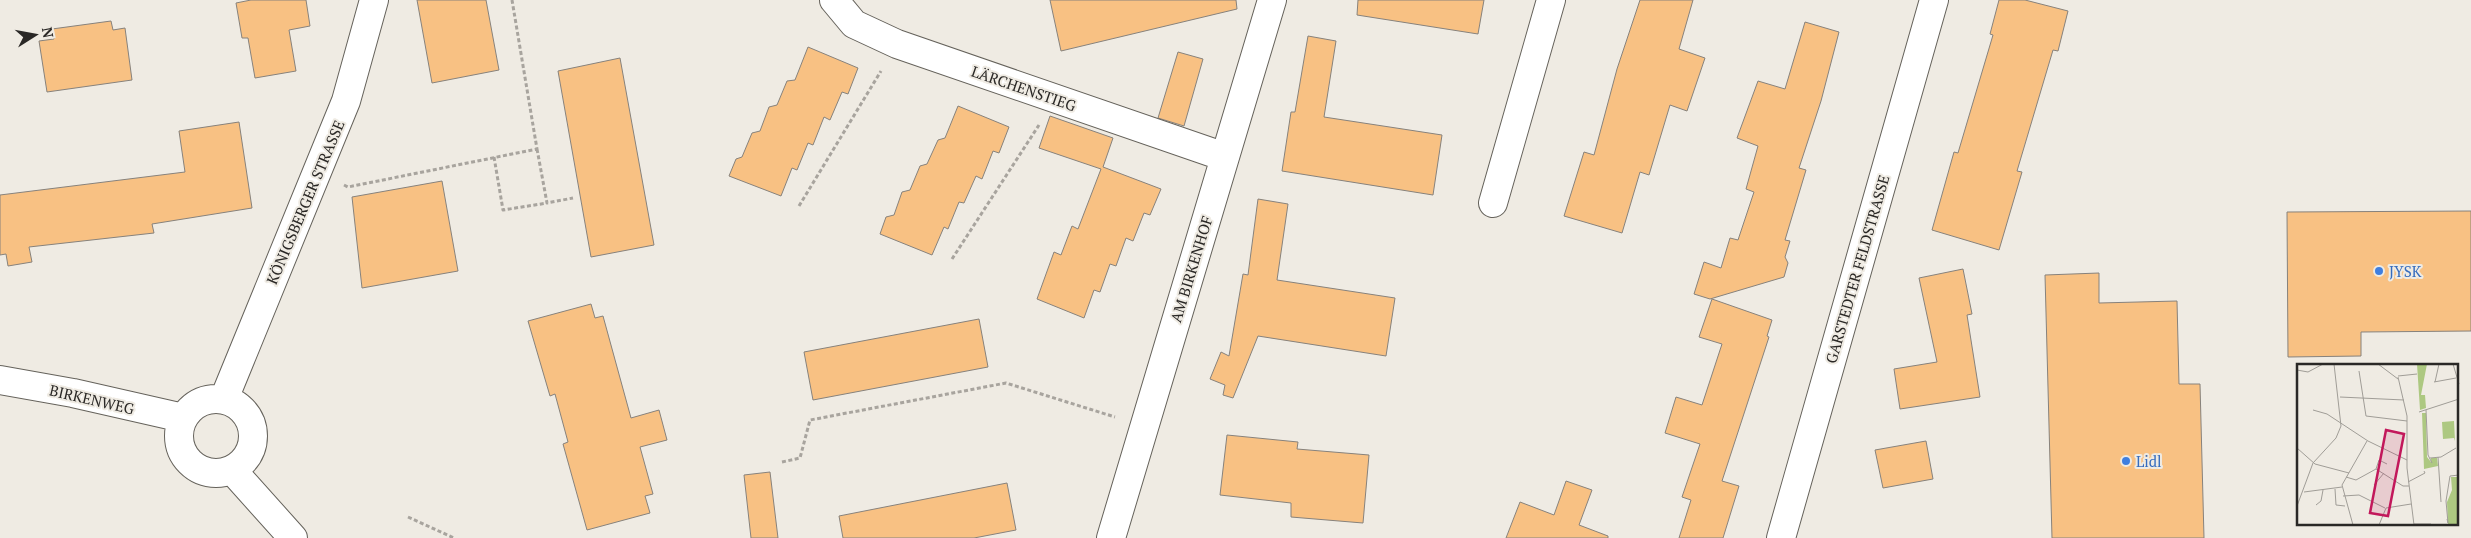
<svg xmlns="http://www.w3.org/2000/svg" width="2471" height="538" viewBox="0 0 2471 538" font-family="'PT Serif',serif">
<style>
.building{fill:#f8c183;stroke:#87827c}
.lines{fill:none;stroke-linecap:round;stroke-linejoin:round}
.minor-casing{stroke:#65625b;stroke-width:30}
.path{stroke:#a8a49e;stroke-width:3;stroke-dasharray:4 2.5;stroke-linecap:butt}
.minor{stroke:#fff;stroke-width:28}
.shop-dot{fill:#3f7fe0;stroke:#efebe3;stroke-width:2}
.labels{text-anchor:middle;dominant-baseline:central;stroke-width:4;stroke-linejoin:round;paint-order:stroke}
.street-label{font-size:15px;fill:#2a2826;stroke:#efebe3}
.shop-label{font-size:15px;fill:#366cbe;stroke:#efebe3;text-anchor:start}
.inset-road{fill:none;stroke:#a09d97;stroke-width:1}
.view{fill:#c2185b;fill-opacity:0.15;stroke:#c2185b;stroke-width:2.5}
.inset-edge{fill:none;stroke:#2a2826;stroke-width:2.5}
</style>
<rect width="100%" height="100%" fill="#efebe3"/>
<path class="building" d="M 251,0 L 306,0 L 310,26 L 289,30 L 296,71 L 255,78 L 248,38 L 242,38 L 236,3 Z
M 417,0 L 486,0 L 499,70 L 432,83 Z
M 1050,0 L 1236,0 L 1237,9 L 1061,51 Z
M 1358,0 L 1484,0 L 1478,34 L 1357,15 Z
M 1640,0 L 1693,0 L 1679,49 L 1705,58 L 1687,111 L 1670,105 L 1649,175 L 1640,172 L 1622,233 L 1564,216 L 1584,152 L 1594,155 L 1617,69 Z
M 1999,0 L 2025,0 L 2068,11 L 2058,51 L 2053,50 L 2017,171 L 2022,172 L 1999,250 L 1932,230 L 1954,152 L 1958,153 L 1993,35 L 1990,34 Z
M 111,21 L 113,30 L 125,28 L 132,80 L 47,92 L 39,41 L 54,39 L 52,29 Z
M 1805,22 L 1839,32 L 1821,101 L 1799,168 L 1806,170 L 1785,240 L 1790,241 L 1785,257 L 1788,263 L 1784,277 L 1710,299 L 1694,294 L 1704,262 L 1721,268 L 1730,238 L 1738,240 L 1754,192 L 1746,189 L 1758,146 L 1737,138 L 1758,81 L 1785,89 Z
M 1308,36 L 1336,41 L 1324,117 L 1442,135 L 1433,195 L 1282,171 L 1291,112 L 1295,112 Z
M 808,47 L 858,68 L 848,94 L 842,92 L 830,120 L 824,117 L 813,145 L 808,143 L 797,170 L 792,168 L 781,196 L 729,176 L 736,159 L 742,157 L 752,133 L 760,131 L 769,107 L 777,105 L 787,81 L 795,80 Z
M 1178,52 L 1203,59 L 1184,126 L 1158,118 Z
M 620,58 L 654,245 L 591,257 L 558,71 Z
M 958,106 L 1009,127 L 999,153 L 993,151 L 982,179 L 976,176 L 964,203 L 959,202 L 948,229 L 944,227 L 932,255 L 880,234 L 886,217 L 894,215 L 902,192 L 910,190 L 920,166 L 927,164 L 938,140 L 945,138 Z
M 1050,116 L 1113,138 L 1103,167 L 1161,189 L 1150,215 L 1144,213 L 1133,241 L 1126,238 L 1116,266 L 1110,264 L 1100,292 L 1094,290 L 1084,318 L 1037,299 L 1054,252 L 1061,255 L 1072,226 L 1078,229 L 1101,169 L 1039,148 Z
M 239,122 L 252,208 L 152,224 L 154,233 L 29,247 L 32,262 L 8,266 L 6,254 L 0,255 L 0,195 L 185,172 L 179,131 Z
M 442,181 L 458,271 L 362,288 L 352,197 Z
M 1258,199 L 1288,204 L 1277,280 L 1395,298 L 1386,356 L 1258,336 L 1233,398 L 1223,395 L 1225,385 L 1210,379 L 1221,352 L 1229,356 L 1243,274 L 1248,275 Z
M 2471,211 L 2471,331 L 2361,332 L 2361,356 L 2288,357 L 2287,212 Z
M 1963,269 L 1972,314 L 1967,315 L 1980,397 L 1900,409 L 1894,369 L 1937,362 L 1919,278 Z
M 2099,273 L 2099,303 L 2177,301 L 2179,384 L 2200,384 L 2204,538 L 2052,538 L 2045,275 Z
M 1712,299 L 1772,320 L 1767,336 L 1769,337 L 1722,481 L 1739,486 L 1723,538 L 1679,538 L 1691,500 L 1682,497 L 1700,444 L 1665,433 L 1676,397 L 1702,405 L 1722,344 L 1699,337 Z
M 591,304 L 595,318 L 603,316 L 631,418 L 659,410 L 667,440 L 640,447 L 653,494 L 645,496 L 650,513 L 587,530 L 563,444 L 568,442 L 555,394 L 550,396 L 528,321 Z
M 979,319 L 988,367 L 813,400 L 804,352 Z
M 1227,435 L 1298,442 L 1297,449 L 1369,455 L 1363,523 L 1291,517 L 1291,503 L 1220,495 Z
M 1926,441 L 1933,479 L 1883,488 L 1875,450 Z
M 770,472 L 778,538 L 751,538 L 744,475 Z
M 1566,481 L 1592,490 L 1579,525 L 1608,536 L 1608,538 L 1506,538 L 1520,502 L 1554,515 Z
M 1007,483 L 1016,530 L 974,538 L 843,538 L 839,516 Z"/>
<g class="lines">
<defs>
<path id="minor" d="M 834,0 L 854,24 L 897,44 L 1225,157
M 1493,203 L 1551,0
M 0,380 L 73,393 L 183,418
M179 436a37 37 0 1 1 74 0a37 37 0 1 1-74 0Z
M 224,399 L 346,101 L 374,0
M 232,470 L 293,538
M 1111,538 L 1272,0
M 1781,538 L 1934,0"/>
</defs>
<use href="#minor" class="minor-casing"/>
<path class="path" d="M 537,149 L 547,203 L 573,198
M 494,157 L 503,210 L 547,203
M 344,185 L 348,187 L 537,149 L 512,0
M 799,206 L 881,71
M 952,259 L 1039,125
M 782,462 L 800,458 L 810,420 L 1006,383 L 1115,417
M 408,517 L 454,538"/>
<use href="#minor" class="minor"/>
</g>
<g class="shop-dot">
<circle cx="2379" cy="271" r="5"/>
<circle cx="2126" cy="461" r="5"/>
</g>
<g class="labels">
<g class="street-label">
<text transform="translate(1024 88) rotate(19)">LÄRCHENSTIEG</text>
<text transform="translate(305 202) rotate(-67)">KÖNIGSBERGER STRASSE</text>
<text transform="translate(1191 269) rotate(-73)">AM BIRKENHOF</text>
<text transform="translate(1857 269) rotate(-74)">GARSTEDTER FELDSTRASSE</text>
<text transform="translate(92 399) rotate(13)">BIRKENWEG</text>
</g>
<g class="shop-label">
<text x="2389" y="271">JYSK</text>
<text x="2136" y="461">Lidl</text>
</g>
</g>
<g transform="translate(2297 364)">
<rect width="161" height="161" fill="#efebe3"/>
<path d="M 120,0 L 130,0 L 124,31 L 128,31 L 129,44 L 123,46 ZM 125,49 L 129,49 L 130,93 L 134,98 L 134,94 L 140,94 L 141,102 L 127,105 ZM 157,57 L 158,77 L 157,74 L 146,75 L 145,58 ZM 154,113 L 161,113 L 161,161 L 151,161 L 150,138 L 155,126 Z" fill="#adc881"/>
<path class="inset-road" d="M 81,0 L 101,15M 156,0 L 162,20M 0,6 L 11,8 L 26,0M 62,7 L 69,52 L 110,57M 101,12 L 120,10M 101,13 L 110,52 L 110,104 L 117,161M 137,18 L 159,14M 138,18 L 142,0M 43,33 L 107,36M 16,46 L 30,50 L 71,77 L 110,96M 129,46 L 131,91 L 135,99M 122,48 L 162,35M 0,84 L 18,100 L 52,109M 141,93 L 144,138M 133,94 L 144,93 L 159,84M 79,105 L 82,96 L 90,100M 49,113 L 59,116 L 79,105 L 106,122 L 112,122M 111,118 L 128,109 L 127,107M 77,121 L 87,109M 38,125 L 39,141 L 48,142M 7,128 L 45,123M 46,132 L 62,131 L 88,144M 19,141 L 24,137 L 26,126M 0,142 L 16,99 L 39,74 L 44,62 L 37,0M 150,155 L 151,159 L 149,137 L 153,112 L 162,111M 117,160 L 134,160M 56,161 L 45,121 L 70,77M 82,161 L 89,144 L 114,140"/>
<path class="view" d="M 89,66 L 107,70 L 91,152 L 73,149 Z"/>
<rect width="161" height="161" class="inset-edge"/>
</g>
<g transform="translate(35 35) rotate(79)" stroke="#efebe3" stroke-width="4" paint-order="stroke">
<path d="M0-4L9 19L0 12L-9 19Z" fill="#2a2826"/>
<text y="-8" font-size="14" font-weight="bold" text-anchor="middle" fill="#2a2826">N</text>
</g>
</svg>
